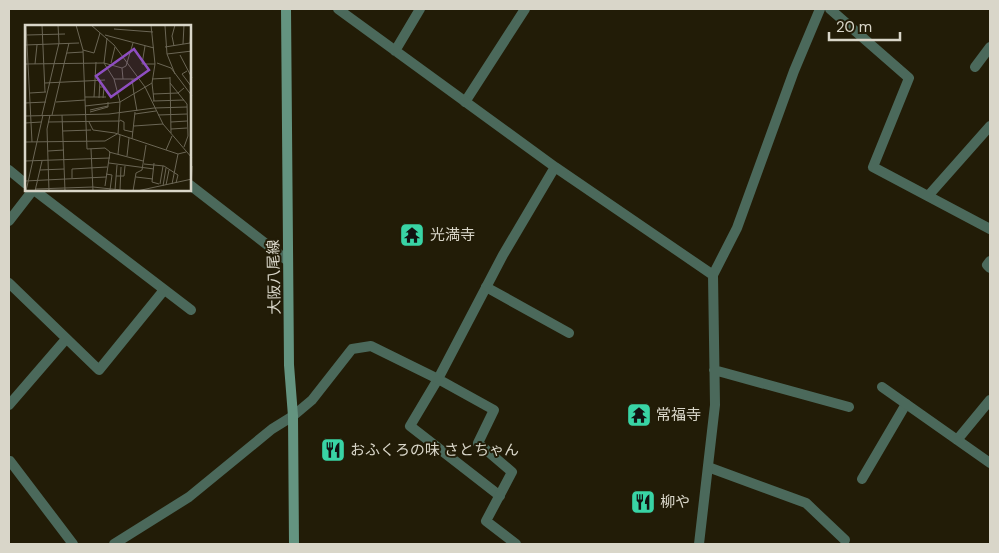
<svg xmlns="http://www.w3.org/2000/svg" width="999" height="553" viewBox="0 0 999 553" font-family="'DM Sans','Noto Sans JP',sans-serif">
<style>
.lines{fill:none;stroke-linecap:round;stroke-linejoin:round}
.lane{stroke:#4b695b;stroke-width:10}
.street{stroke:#4b695b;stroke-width:10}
.secondary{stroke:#649480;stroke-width:10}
.labels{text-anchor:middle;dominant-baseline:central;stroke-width:4;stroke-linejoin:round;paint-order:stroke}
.poi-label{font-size:15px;fill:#d9d6c9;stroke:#221c07;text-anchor:start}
.street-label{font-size:15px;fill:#d9d6c9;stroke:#221c07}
.inset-road{fill:none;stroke:#6b6655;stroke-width:1}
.view{fill:#8e4ec1;fill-opacity:0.15;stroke:#8e4ec1;stroke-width:2.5}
.inset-edge{fill:none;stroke:#d9d6c9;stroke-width:2.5}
</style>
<rect width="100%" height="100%" fill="#221c07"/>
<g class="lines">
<path class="lane" d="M 830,9 L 909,78 L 873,167 L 990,229
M 975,67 L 990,47
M 465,102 L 525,9
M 190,185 L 288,261
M 34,190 L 191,310
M 928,196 L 990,126
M 9,283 L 99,370 L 164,290
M 486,287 L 569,333
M 438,379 L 410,426 L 500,496
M 9,405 L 66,339
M 10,461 L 73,544
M 708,467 L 806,503 L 845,540
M 862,479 L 906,404"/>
<path class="street" d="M 338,9 L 555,167 L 713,275
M 395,51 L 420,9
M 9,170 L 26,184
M 9,221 L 33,190
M 990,261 L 987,265 L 990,268
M 714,370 L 849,407
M 882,387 L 990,463
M 957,440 L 990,400
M 114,544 L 189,497 L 272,429 L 293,416 L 312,400 L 352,349 L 371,346 L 438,379
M 516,544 L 486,521 L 512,472 L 478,443 L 494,410 L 438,379 L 503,255 L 555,167
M 699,544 L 715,405 L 713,275 L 737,228 L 794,71 L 820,9"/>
<path class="secondary" d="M 286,9 L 289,365 L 293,416 L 294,544"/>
</g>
<defs>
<symbol id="temple-square" viewBox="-11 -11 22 22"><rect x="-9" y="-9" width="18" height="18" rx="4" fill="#39d4a5" stroke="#221c07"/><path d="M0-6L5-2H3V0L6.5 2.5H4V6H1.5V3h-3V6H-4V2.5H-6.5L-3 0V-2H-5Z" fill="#111"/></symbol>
<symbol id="restaurant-square" viewBox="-11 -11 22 22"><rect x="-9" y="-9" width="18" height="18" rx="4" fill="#39d4a5" stroke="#221c07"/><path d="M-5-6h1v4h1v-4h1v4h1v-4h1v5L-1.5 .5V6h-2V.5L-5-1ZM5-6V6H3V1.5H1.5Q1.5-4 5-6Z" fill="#111"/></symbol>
</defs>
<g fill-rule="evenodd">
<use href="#temple-square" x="398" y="221" width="28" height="28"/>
<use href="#temple-square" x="625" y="401" width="28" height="28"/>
<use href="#restaurant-square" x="319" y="436" width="28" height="28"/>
<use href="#restaurant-square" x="629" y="488" width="28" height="28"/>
</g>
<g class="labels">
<g class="poi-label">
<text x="430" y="235">光満寺</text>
<text x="656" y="415">常福寺</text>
<text x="350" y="450">おふくろの味 さとちゃん</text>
<text x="660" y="502">柳や</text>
</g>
<g class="street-label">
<text transform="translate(274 277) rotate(-91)">大阪八尾線</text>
</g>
</g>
<g transform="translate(25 25)">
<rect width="166" height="166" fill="#221c07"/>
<path class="inset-road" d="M 1,0 L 7,117M 17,0 L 20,67M 51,0 L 58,25 L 62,124 L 80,123 L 85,127 L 80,161M 66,0 L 89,20 L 120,62 L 138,99 L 167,133M 140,1 L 142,29 L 150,49M 89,4 L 128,7M 2,10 L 40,9M 80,10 L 129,23M 82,13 L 79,38 L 89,54 L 95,77 L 93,109M 158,19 L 159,0M 0,20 L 54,18M 120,21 L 117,39 L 130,39M 149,21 L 147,11 L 150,0M 140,22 L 165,18 L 166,0M 58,25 L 69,28 L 75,8M 42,28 L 58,27M 142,29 L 167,26M 155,30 L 167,53M 79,38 L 97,43 L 98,54M 86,38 L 90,22M 132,38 L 146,43 L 167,71M 0,39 L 79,38M 10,39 L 12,20M 97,43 L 101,41 L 108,18M 162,46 L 157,49 L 166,61M 145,52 L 146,108M 89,54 L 113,54M 107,54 L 109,69M 127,54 L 145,53M 70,55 L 71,37M 20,58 L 80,55M 127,58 L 129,76M 145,58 L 162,79 L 163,111 L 159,122M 75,62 L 79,62 L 78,73M 5,68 L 21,67M 109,69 L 112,86M 128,69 L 153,68 L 159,63M 60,72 L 81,72M 69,72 L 70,56M 74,73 L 75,55M 128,76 L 159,75M 31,77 L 60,75M 95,77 L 127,58 L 130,39 L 126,0M 0,78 L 21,77M 60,81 L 95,77M 65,85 L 83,81M 65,87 L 83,82 L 83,77M 110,89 L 131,86M 17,90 L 34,18 L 33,0M 27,90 L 44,18M 37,90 L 40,166M 133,90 L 162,89M 0,91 L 84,89 L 129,83 L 162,82M 95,95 L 99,97 L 99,105 L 108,107M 23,97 L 95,96M 64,97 L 68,105 L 90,108 L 153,129 L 161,127M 146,97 L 162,96M 0,98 L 16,97M 109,101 L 138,99M 146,104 L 162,103M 38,106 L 66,105M 107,114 L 110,87M 0,117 L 80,116 L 92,109M 66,124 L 68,166M 141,125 L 147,111M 23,126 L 39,125M 84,127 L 118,136M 93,129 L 95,110M 102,131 L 104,113M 0,136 L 85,133M 84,138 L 129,144M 129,138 L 127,157 L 134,159M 119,139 L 139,141 L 153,150 L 151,158M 15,145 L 39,144M 81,149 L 87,150 L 85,165M 91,151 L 99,151 L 100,141M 111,152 L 128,154M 47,153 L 47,144 L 82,142M 0,156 L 81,152M 135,159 L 138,141M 147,159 L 153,129M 141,160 L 144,145M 138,161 L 141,143M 68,162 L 105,166M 10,164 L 68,162M 90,165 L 92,140M 95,165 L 96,142M 1,166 L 18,90M 10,166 L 17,136M 24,166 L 22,104 L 25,90M 108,166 L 111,148 L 117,145 L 121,120M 112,166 L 167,154M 166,166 L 167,141"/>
<path class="view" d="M 109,24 L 124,45 L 86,72 L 71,51 Z"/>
<rect width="166" height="166" class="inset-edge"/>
</g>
<rect width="999" height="553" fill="none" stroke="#d9d6c9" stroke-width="20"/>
<path d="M829 32v8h71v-8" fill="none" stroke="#d9d6c9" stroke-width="2.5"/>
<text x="836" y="32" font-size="15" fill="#d9d6c9" stroke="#221c07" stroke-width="4" paint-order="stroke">20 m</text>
</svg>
